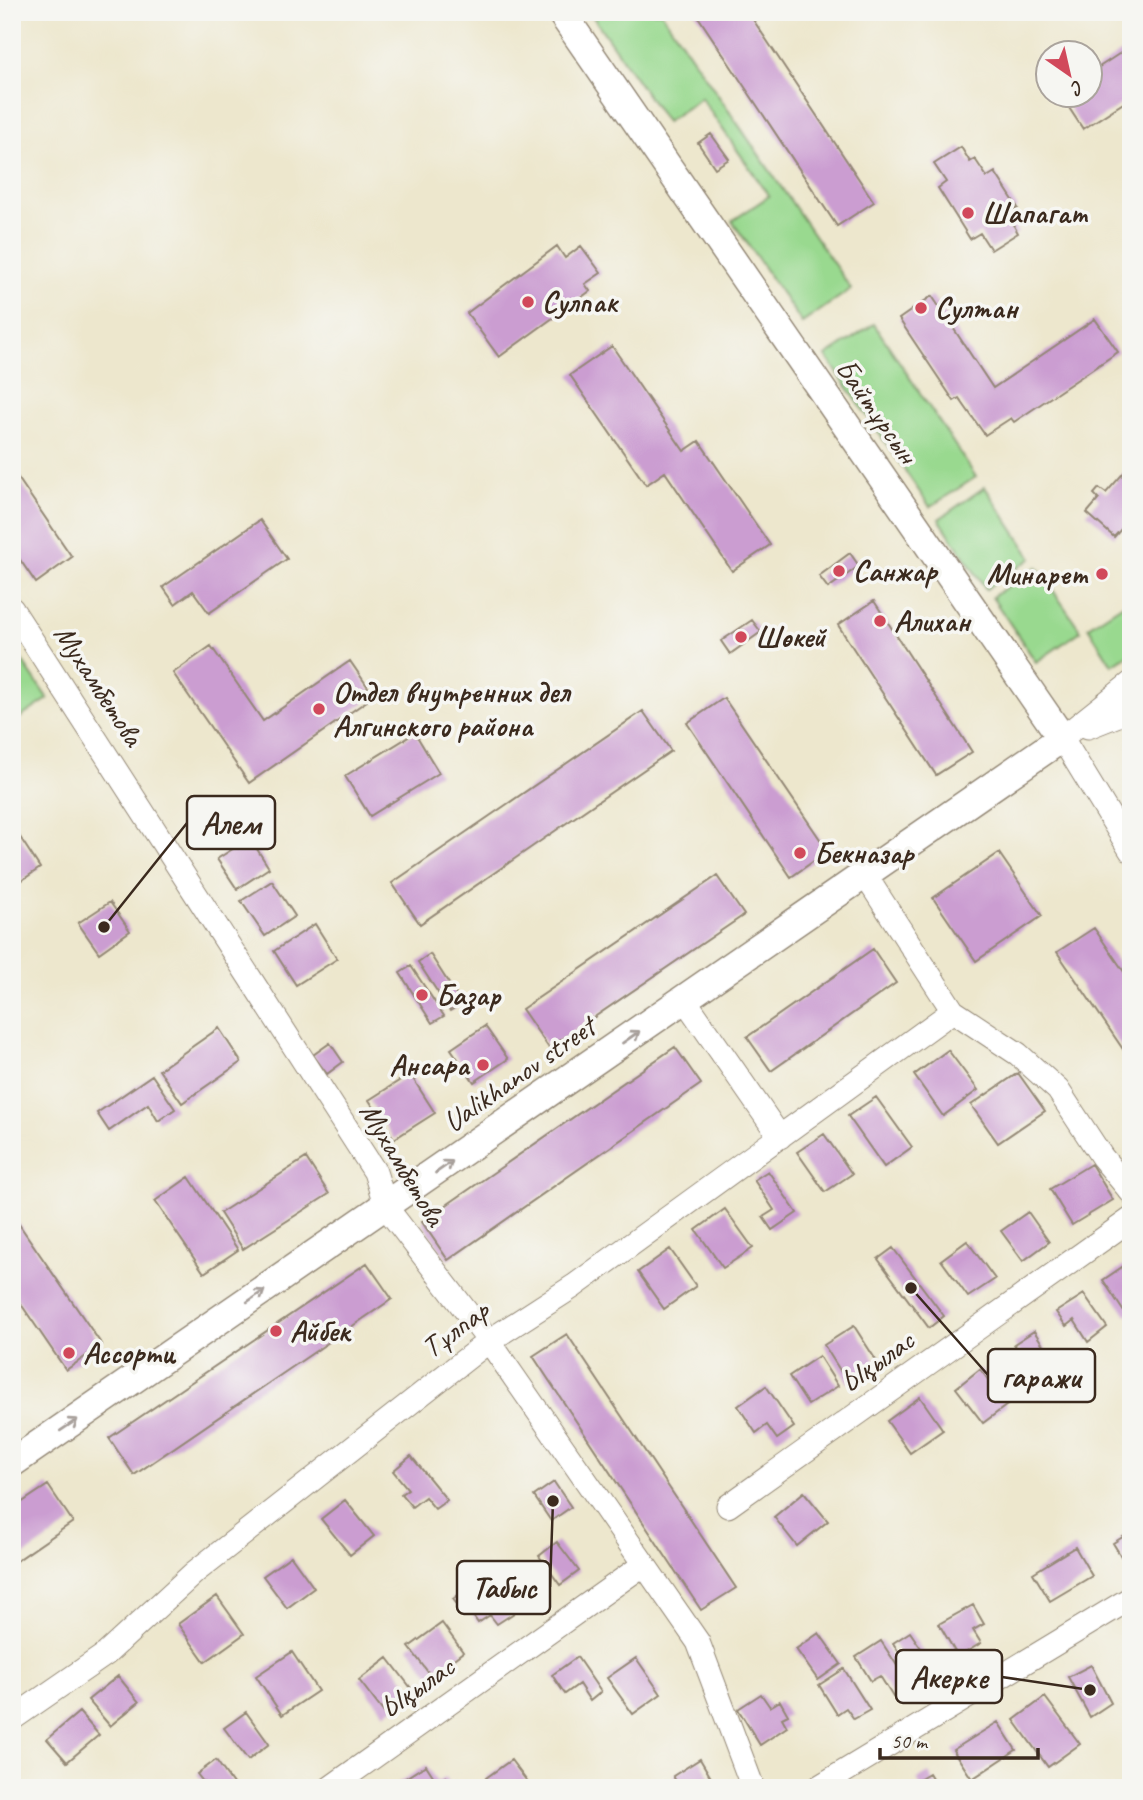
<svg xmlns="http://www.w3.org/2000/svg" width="1143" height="1800" viewBox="0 0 1143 1800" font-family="Caveat,sans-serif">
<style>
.green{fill:#99d98f;stroke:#6a8256;stroke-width:2}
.building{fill:#cb9dd1}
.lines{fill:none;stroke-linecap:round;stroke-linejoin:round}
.minor-casing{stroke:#948876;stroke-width:25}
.tertiary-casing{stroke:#948876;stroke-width:31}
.minor{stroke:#fff;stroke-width:23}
.tertiary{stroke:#fff;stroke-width:28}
.oneway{stroke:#a79f9a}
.poi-dot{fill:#d1495b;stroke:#f6f6f2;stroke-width:2.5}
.labels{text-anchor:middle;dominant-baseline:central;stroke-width:7;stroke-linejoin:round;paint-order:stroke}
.poi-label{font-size:30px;font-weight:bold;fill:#3b2a1e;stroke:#f6f6f2;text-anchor:start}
.street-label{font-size:30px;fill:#3b2a1e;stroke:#f6f6f2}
.leader{fill:none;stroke:#3b2a1e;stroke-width:2.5}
.callout-dot{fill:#3b2a1e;stroke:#f6f6f2;stroke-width:2.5}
.callout{fill:#f6f6f2;stroke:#3b2a1e;stroke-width:2.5}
.callout-label{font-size:32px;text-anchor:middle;font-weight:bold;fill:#3b2a1e}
</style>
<rect width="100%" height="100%" fill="#f6f6f2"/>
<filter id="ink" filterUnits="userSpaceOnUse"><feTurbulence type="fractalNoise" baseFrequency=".0143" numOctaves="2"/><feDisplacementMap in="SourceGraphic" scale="14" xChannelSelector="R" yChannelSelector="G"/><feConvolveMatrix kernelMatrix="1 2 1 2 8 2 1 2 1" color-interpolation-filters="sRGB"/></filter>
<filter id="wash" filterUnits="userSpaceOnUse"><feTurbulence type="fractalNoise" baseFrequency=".00686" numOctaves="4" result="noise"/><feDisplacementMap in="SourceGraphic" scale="28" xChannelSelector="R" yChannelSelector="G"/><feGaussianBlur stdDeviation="1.57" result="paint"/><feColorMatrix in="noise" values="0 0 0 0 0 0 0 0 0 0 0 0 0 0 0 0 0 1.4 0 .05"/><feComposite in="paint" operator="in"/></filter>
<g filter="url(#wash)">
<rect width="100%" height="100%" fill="#ede7cd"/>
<path class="green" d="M 600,12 L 661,12 L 851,289 L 802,323 L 732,221 L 769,196 L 701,98 L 666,122 L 593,17 Z
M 874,324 L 976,477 L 930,507 L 826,356 Z
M 985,487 L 1032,558 L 986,589 L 939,519 Z
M 1037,567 L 1081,631 L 1036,662 L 992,597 Z
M 1131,599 L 1131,653 L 1112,665 L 1088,627 Z
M 12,646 L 48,699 L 12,723 Z"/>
<g id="blocks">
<path class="building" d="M 695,12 L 748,12 L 874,202 L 837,226 Z
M 1131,46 L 1131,98 L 1083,129 L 1060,94 L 1090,94 L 1090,73 Z
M 711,134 L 729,159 L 715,168 L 698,143 Z
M 961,147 L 970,162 L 975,159 L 987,177 L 995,172 L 1018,208 L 1008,215 L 1018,233 L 991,250 L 980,233 L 970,239 L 938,188 L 946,182 L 934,164 Z
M 557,246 L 565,258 L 581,246 L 601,273 L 585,284 L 590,291 L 499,357 L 467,313 Z
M 932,296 L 993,388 L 1095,319 L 1118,352 L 1014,422 L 1011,418 L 985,435 L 959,398 L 954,401 L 899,319 Z
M 612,346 L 684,451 L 699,441 L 770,545 L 732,571 L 665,472 L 646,485 L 570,375 Z
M 12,469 L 72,557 L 36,583 L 12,548 Z
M 1127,469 L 1131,472 L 1131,528 L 1127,532 L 1122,528 L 1114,537 L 1087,513 L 1099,499 L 1094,494 L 1099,488 L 1106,493 Z
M 260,520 L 287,559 L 209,613 L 193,591 L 175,604 L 163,587 Z
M 850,553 L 859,566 L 828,588 L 819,576 Z
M 874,601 L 972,752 L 936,775 L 838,625 Z
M 752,620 L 761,632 L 730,654 L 721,641 Z
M 211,646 L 263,721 L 350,661 L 374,696 L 249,783 L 173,673 Z
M 724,698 L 828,851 L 791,877 L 687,723 Z
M 643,711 L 671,751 L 420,924 L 392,883 Z
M 415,733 L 439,773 L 370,816 L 345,776 Z
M 16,831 L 40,868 L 12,887 L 12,834 Z
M 250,838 L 269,868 L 237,889 L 217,859 Z
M 999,853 L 1042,916 L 976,961 L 933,898 Z
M 717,876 L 744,915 L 549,1048 L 522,1009 Z
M 272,881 L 295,916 L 265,936 L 241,901 Z
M 110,902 L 130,931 L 99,953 L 78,923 Z
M 315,924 L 337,959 L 296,985 L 274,951 Z
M 1094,928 L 1131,982 L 1131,1061 L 1057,952 Z
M 873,949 L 896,983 L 771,1071 L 747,1037 Z
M 430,954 L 462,1004 L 450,1011 L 418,962 Z
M 411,966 L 444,1016 L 432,1023 L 400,973 Z
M 485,1026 L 508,1059 L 474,1082 L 451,1049 Z
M 219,1028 L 241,1062 L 182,1103 L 159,1070 Z
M 330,1043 L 343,1062 L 327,1074 L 313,1055 Z
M 675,1047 L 701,1084 L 448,1260 L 422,1222 Z
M 948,1050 L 978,1090 L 943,1116 L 914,1075 Z
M 1018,1073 L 1045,1111 L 998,1143 L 971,1105 Z
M 410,1074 L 435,1113 L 394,1139 L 369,1100 Z
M 152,1075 L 175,1109 L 158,1121 L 148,1104 L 109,1131 L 97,1113 Z
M 876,1097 L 912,1147 L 884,1167 L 848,1116 Z
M 824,1134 L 852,1174 L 825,1192 L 797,1152 Z
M 306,1158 L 329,1194 L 243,1249 L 220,1213 Z
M 1091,1164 L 1113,1200 L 1072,1225 L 1050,1189 Z
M 768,1171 L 797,1213 L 772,1230 L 763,1217 L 774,1210 L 754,1180 Z
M 189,1177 L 238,1250 L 204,1273 L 155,1201 Z
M 725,1209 L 753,1248 L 723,1268 L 696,1230 Z
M 1028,1212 L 1049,1242 L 1023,1261 L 1001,1231 Z
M 12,1214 L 102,1345 L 66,1370 L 12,1291 Z
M 967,1241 L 995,1279 L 968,1297 L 941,1260 Z
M 893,1248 L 944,1316 L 929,1328 L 878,1259 Z
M 670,1249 L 696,1286 L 664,1309 L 638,1272 Z
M 1131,1261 L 1131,1312 L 1126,1315 L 1103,1280 Z
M 367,1263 L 392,1299 L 134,1475 L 109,1438 Z
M 1084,1294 L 1107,1327 L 1088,1342 L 1074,1320 L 1066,1326 L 1056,1312 Z
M 854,1326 L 879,1365 L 848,1383 L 824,1345 Z
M 1034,1331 L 1056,1365 L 1028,1384 L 1013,1362 L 1022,1356 L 1014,1344 Z
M 567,1334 L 736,1588 L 701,1610 L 533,1356 Z
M 819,1356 L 838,1386 L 808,1405 L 789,1376 Z
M 980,1369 L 1007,1405 L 983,1423 L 956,1388 Z
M 766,1386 L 794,1427 L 777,1439 L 767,1425 L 756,1433 L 738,1406 Z
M 920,1397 L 943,1430 L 910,1453 L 887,1421 Z
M 411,1456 L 447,1500 L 435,1509 L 425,1497 L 412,1507 L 401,1494 L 408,1489 L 393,1471 Z
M 554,1482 L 571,1507 L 551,1521 L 534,1496 Z
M 48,1485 L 73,1522 L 12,1564 L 12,1509 Z
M 804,1492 L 828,1521 L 797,1546 L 774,1517 Z
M 345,1500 L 374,1536 L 350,1555 L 321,1519 Z
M 1131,1532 L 1131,1564 L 1127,1566 L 1113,1543 Z
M 557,1542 L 579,1571 L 560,1585 L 539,1556 Z
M 1075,1547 L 1092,1576 L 1050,1601 L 1033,1573 Z
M 291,1556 L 314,1588 L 287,1608 L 263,1576 Z
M 486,1575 L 514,1613 L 497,1624 L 490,1615 L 478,1623 L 467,1607 L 462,1611 L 453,1599 Z
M 217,1596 L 244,1634 L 205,1662 L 178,1624 Z
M 973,1605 L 984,1624 L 973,1630 L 981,1643 L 958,1657 L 939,1624 Z
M 442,1623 L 463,1652 L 431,1676 L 409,1647 Z
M 910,1632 L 927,1657 L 922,1660 L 930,1674 L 919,1684 L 893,1643 Z
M 819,1633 L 841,1664 L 818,1680 L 796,1649 Z
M 881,1641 L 911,1687 L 893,1697 L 880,1676 L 871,1681 L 856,1657 Z
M 292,1652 L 318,1691 L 282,1715 L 256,1676 Z
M 577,1657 L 601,1692 L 590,1701 L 579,1684 L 565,1694 L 552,1675 Z
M 388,1658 L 414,1692 L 385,1714 L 359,1680 Z
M 636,1658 L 661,1694 L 633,1714 L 607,1678 Z
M 1091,1665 L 1111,1703 L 1090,1717 L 1068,1677 Z
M 844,1669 L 870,1710 L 854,1719 L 846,1708 L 837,1714 L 819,1685 Z
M 118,1676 L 139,1702 L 110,1726 L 88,1700 Z
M 761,1694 L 770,1707 L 780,1701 L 788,1715 L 782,1718 L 787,1727 L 760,1745 L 738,1709 Z
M 1045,1697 L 1080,1744 L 1048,1767 L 1014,1720 Z
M 79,1712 L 99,1735 L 67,1762 L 47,1739 Z
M 246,1712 L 269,1744 L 248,1760 L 224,1728 Z
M 998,1722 L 1016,1750 L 972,1779 L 953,1750 Z
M 700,1759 L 717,1788 L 680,1788 L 673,1776 Z
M 216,1760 L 236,1788 L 208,1788 L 197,1774 Z
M 511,1760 L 532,1788 L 493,1788 L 486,1778 Z
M 426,1765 L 437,1782 L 446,1777 L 451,1788 L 390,1788 Z
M 929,1773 L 938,1788 L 922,1788 L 917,1780 Z"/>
</g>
</g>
<g filter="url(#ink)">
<use href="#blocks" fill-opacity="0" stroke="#948876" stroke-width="2"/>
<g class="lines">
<defs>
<path id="minor" d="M 12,609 L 375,1172 L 386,1207 L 489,1341 L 698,1642 L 753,1788
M 1088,727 L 1131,710
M 1062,738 L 1131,851
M 1062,738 L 1131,683
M 865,875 L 953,1011 L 1018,1054 L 1058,1090 L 1102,1157 L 1131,1192
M 685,1000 L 780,1137
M 728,1506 L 1131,1219
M 12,1719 L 106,1654 L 195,1572 L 489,1341 L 574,1286 L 953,1011
M 330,1788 L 643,1565
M 817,1788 L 1131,1598"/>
<path id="tertiary" d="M 12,1463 L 1062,738 L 561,12"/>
</defs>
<use href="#minor" class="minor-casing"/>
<use href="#tertiary" class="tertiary-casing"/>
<use href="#minor" class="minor"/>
<use href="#tertiary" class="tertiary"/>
</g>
<defs><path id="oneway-shaft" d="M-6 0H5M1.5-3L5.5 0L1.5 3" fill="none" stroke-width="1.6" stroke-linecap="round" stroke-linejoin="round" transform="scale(1.75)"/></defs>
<g class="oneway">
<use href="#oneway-shaft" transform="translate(631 1037) rotate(-35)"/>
<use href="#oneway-shaft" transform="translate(444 1167) rotate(-35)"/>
<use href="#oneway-shaft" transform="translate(256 1296) rotate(-34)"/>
<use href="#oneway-shaft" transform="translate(69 1425) rotate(-34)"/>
</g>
</g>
<g class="poi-dot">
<circle cx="968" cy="213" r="7"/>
<circle cx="528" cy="302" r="7"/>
<circle cx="921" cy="308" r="7"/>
<circle cx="839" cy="571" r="7"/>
<circle cx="1102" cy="574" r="7"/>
<circle cx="880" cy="621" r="7"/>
<circle cx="741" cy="637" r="7"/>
<circle cx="319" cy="709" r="7"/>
<circle cx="800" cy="853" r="7"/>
<circle cx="422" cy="995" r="7"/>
<circle cx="483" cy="1065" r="7"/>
<circle cx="276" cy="1331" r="7"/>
<circle cx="69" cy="1353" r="7"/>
</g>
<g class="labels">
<g class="poi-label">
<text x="982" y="213">Шапагат</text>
<text x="542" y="302">Сулпак</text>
<text x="935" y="308">Султан</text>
<text x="853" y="571">Санжар</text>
<text x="1088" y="574" text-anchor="end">Минарет</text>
<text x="894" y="621">Алихан</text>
<text x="755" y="637">Шөкей</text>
<text x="333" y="692">Отдел внутренних дел<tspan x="333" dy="34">Алгинского района</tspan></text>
<text x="814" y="853">Бекназар</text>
<text x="436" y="995">Базар</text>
<text x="469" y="1065" text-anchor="end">Ансара</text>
<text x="290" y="1331">Айбек</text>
<text x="83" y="1353">Ассорти</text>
</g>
<g class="street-label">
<text transform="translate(877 411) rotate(55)">Байтұрсын</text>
<text transform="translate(99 685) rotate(57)">Мухамбетова</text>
<text transform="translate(519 1074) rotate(-35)">Ualikhanov street</text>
<text transform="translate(403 1164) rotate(59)">Мухамбетова</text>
<text transform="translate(455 1329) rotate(-36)">Тұлпар</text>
<text transform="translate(877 1361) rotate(-36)">Ықылас</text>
<text transform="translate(417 1687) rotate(-35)">Ықылас</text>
</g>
</g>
<path class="leader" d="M104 927L187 823M911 1288L988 1375M553 1501L550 1587M1090 1690L1002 1677"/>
<g class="callout-dot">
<circle cx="104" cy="927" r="7"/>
<circle cx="911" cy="1288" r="7"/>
<circle cx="553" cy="1501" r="7"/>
<circle cx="1090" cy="1690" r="7"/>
</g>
<g class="callout">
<rect x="187" y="796" width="88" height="53" rx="7"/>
<rect x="988" y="1349" width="107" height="53" rx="7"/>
<rect x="457" y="1561" width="93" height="53" rx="7"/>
<rect x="896" y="1650" width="106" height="53" rx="7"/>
</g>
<g class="callout-label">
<text x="231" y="834">Алем</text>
<text x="1041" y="1387">гаражи</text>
<text x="504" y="1598">Табыс</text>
<text x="949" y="1688">Акерке</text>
</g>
<rect width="1143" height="1800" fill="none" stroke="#f6f6f2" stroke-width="42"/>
<g transform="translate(1069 74) rotate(146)"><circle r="33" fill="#f6f6f2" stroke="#aba49d" stroke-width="2"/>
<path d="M0-5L12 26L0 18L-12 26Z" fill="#d1495b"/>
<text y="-10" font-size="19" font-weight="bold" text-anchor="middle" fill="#3b2a1e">С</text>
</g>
<path d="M880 1748v10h158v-10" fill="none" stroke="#3b2a1e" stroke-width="3.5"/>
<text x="891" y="1748" font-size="21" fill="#3b2a1e" stroke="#f6f6f2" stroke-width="5" paint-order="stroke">50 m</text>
</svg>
